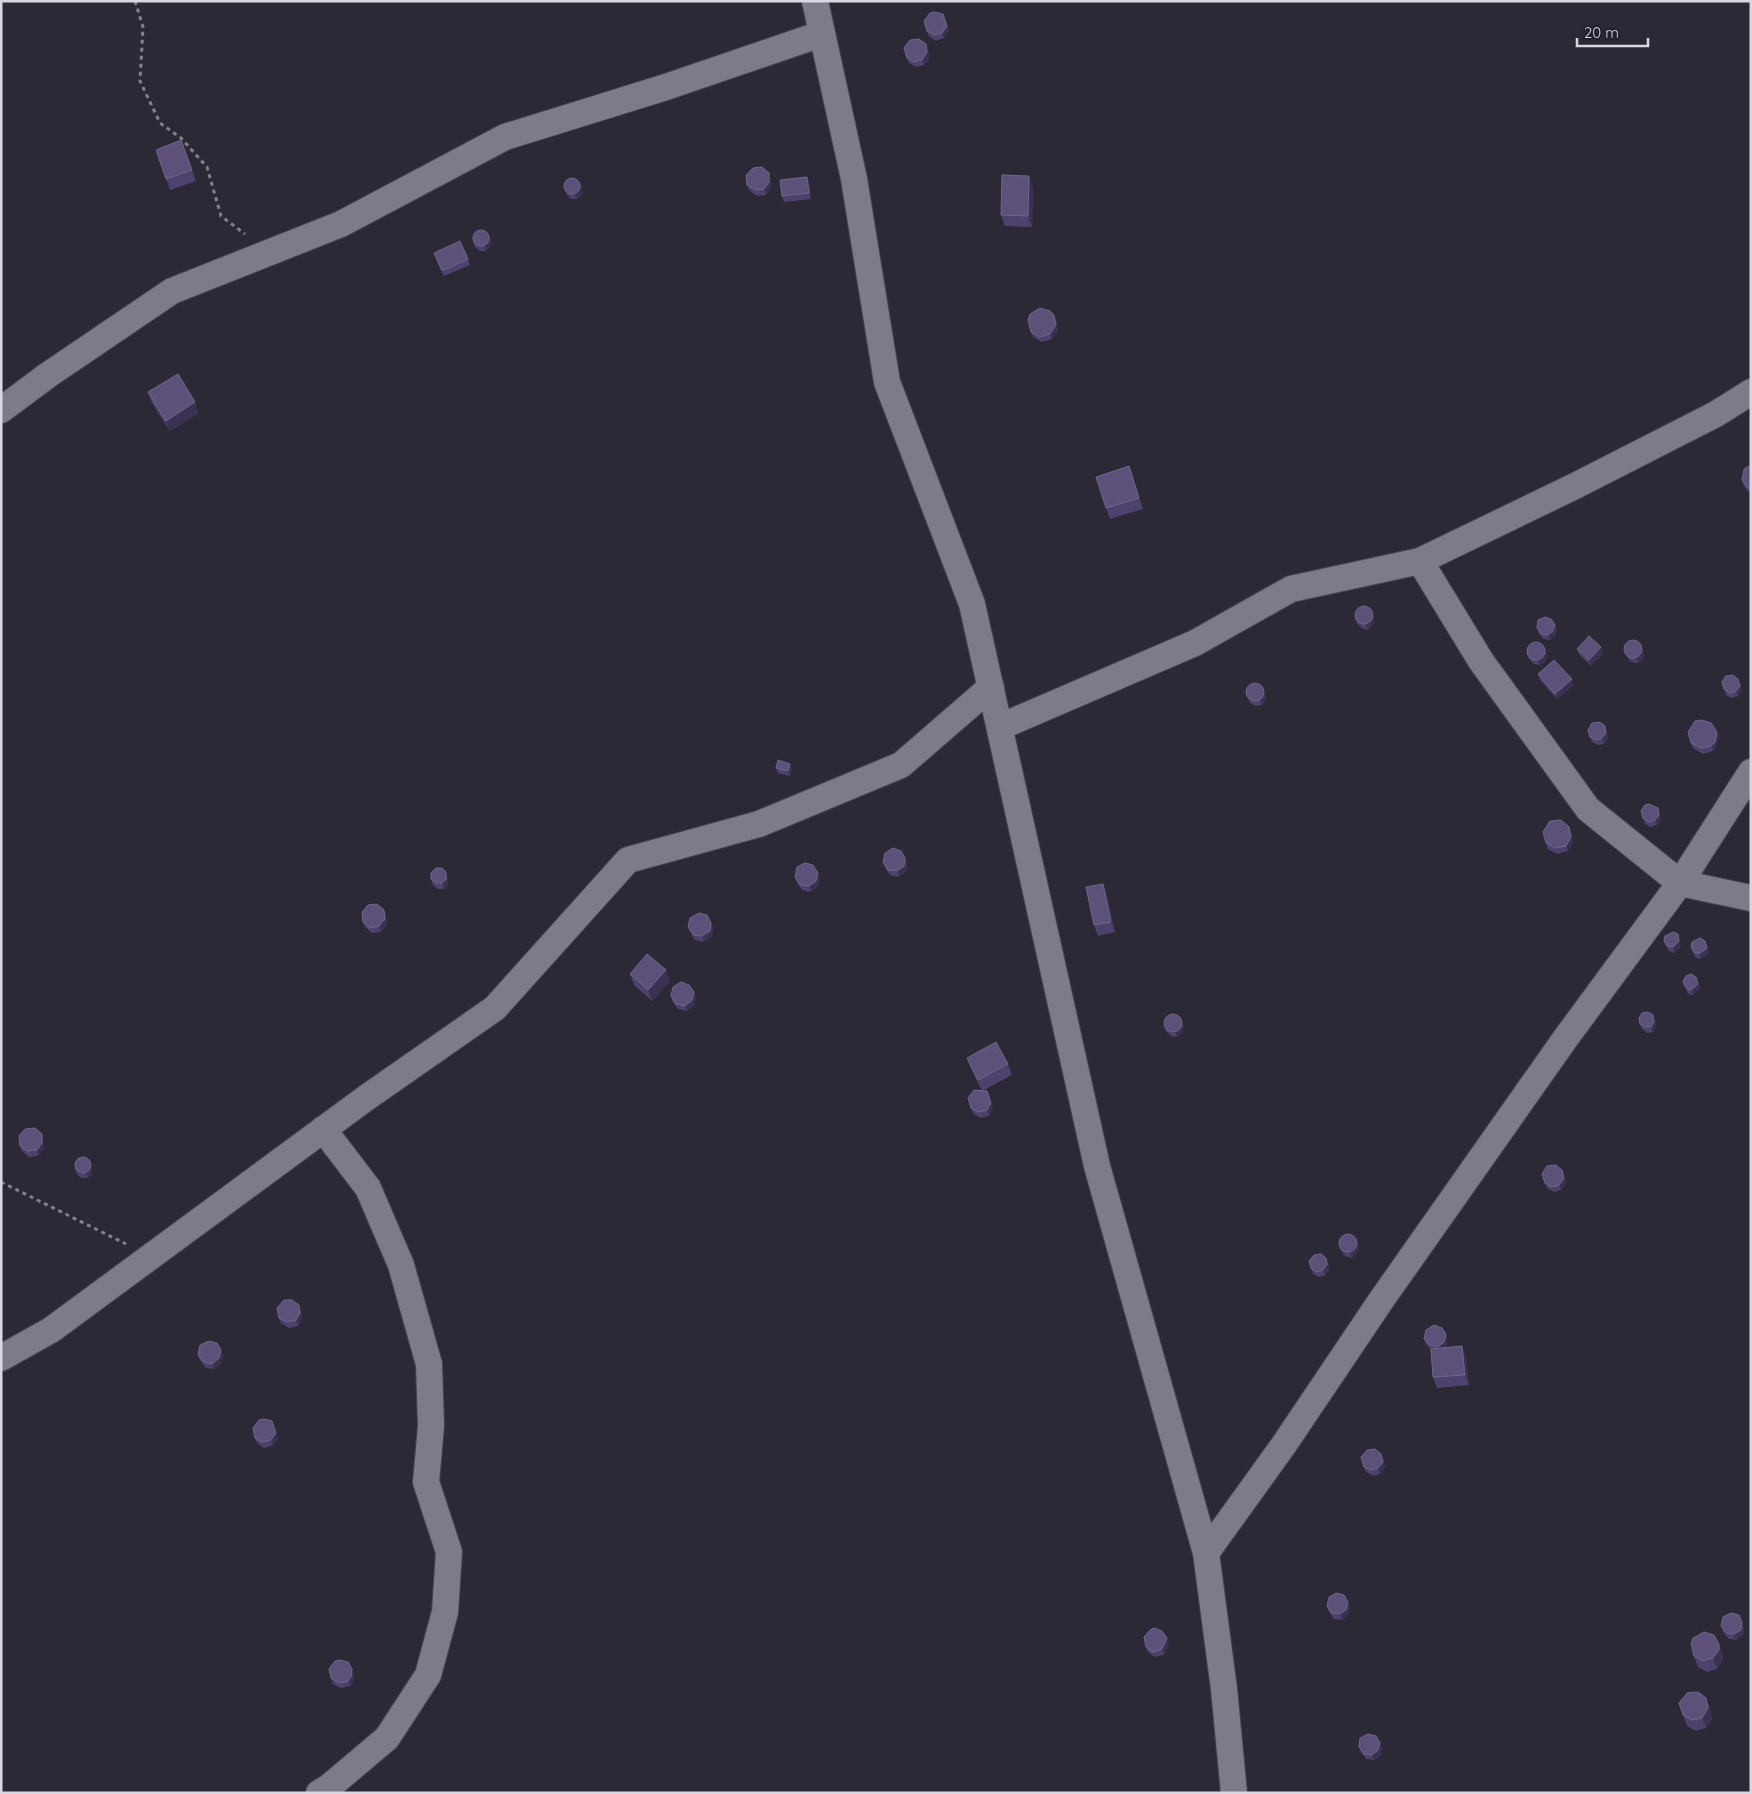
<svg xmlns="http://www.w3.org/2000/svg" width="1752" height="1794" viewBox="0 0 1752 1794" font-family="Quicksand,sans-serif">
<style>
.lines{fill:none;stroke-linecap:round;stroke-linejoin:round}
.minor-casing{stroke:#484450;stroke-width:28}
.path{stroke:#83808b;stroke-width:3;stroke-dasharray:4 4;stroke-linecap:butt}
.minor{stroke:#7d7a89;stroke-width:26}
.wall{fill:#4f416d}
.shaded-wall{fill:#3b3152}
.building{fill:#5e5179;stroke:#716689}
</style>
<rect width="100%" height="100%" fill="#2c2936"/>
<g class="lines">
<defs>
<path id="minor" d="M 815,1 L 854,179 L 887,382 L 972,604 L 1097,1166 L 1206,1553 L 1224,1689 L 1234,1793
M 1,410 L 48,375 L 172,291 L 341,224 L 505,137 L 666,87 L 821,34
M 1420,561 L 1481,661 L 1588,809 L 1680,883 L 1751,898
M 1000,727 L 1195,643 L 1291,589 L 1420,561 L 1575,486 L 1716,414 L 1751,392
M 1,1358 L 51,1330 L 366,1098 L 495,1008 L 628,860 L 759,824 L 901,765 L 991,687
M 1206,1553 L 1283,1446 L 1382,1299 L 1565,1039 L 1680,883 L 1751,772
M 319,1793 L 329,1787 L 387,1738 L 428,1675 L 445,1612 L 449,1552 L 426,1482 L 431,1426 L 429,1364 L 401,1265 L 368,1188 L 323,1129"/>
</defs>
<use href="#minor" class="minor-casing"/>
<path class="path" d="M 135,1 L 143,27 L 140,81 L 160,123 L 181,138 L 207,167 L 221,216 L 245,234
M 1,1182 L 126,1244"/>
<use href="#minor" class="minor"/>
</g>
<path class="wall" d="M 943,14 L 949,31 L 944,38 L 936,41 L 929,36 L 927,31 Z
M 928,49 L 929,58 L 924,65 L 916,67 L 909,63 L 907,58 Z
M 156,150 L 192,170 L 196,181 L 170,190 Z
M 807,177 L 809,182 L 811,199 L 784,202 L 782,196 Z
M 770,178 L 771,187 L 766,195 L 757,196 L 749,190 L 747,185 Z
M 580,182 L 582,188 L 582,194 L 577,199 L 571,199 L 567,195 L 565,189 Z
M 1033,187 L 1032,227 L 1005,226 L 1001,215 Z
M 489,235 L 491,240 L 490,247 L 486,251 L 480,251 L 475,247 L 473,242 Z
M 434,253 L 468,259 L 470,265 L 444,276 Z
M 1056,320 L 1058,331 L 1052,339 L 1042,342 L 1033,337 L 1031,332 Z
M 148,392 L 199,413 L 170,431 L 152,403 Z
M 1751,465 L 1751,495 L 1744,486 L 1742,480 Z
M 1129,466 L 1143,509 L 1110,519 L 1106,508 Z
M 1373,614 L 1374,619 L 1373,625 L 1368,630 L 1361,628 L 1357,623 L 1355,618 Z
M 1555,625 L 1557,630 L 1555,636 L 1550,640 L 1544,639 L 1539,634 L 1537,628 Z
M 1577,649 L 1603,653 L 1591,666 L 1579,654 Z
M 1545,650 L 1547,655 L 1546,661 L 1540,665 L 1534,664 L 1529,659 L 1527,654 Z
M 1625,651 L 1644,653 L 1643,660 L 1638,663 L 1631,662 L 1627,657 Z
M 1538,674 L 1574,685 L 1557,699 L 1540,680 Z
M 1722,682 L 1740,684 L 1742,691 L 1738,696 L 1732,698 L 1726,695 Z
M 1265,693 L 1266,699 L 1262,705 L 1256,706 L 1250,703 L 1248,698 Z
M 1605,726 L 1608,738 L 1604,744 L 1598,745 L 1592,742 L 1588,730 Z
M 1717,732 L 1719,737 L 1716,747 L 1713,751 L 1703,754 L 1693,748 L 1691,743 Z
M 790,764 L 792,769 L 790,776 L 778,773 L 776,768 Z
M 1658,808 L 1661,820 L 1657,825 L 1651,827 L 1645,824 L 1641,811 Z
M 1569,827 L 1571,832 L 1573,842 L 1568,851 L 1557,854 L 1548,849 L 1546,843 Z
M 905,858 L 907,863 L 906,871 L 899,877 L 890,875 L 885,867 L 883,862 Z
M 795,877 L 820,878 L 818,886 L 811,892 L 802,890 L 797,882 Z
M 448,878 L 448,885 L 444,889 L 438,889 L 433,885 L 431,879 Z
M 1103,884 L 1107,895 L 1115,932 L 1098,936 L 1094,925 Z
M 386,916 L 387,925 L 381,932 L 372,933 L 365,927 L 363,922 Z
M 711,923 L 713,928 L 712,936 L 704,942 L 695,940 L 690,932 L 688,927 Z
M 1678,934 L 1681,946 L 1674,953 L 1669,951 L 1666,946 L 1664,941 Z
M 1705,941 L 1709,953 L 1701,959 L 1696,958 L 1693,953 L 1691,947 Z
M 630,974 L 670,981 L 652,1001 L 634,985 Z
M 1683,981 L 1698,982 L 1700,989 L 1693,995 L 1688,994 Z
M 694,992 L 696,997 L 694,1005 L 687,1011 L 678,1009 L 673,1002 L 671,996 Z
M 1655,1020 L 1656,1026 L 1653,1032 L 1647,1033 L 1642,1029 L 1640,1024 Z
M 1164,1025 L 1184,1026 L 1182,1033 L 1177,1037 L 1171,1036 L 1166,1031 Z
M 967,1058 L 1008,1064 L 1012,1075 L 982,1091 L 971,1068 Z
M 971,1108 L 993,1108 L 989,1116 L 980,1118 L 973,1113 Z
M 42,1134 L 43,1140 L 44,1148 L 38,1156 L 29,1157 L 22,1151 L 20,1146 Z
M 92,1167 L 92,1174 L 88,1178 L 81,1178 L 77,1174 L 75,1169 Z
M 1562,1170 L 1566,1183 L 1561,1190 L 1554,1192 L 1547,1188 L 1545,1183 Z
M 1357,1242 L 1359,1247 L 1357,1253 L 1352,1258 L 1345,1256 L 1341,1251 L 1339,1246 Z
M 1309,1261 L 1328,1263 L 1329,1270 L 1325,1275 L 1319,1277 L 1313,1274 Z
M 301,1310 L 302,1318 L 298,1326 L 289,1328 L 281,1323 L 279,1318 Z
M 1446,1334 L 1447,1340 L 1446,1348 L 1466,1357 L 1469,1385 L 1437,1388 L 1433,1377 L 1431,1350 L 1426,1344 L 1424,1339 Z
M 221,1350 L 223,1356 L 221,1364 L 214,1369 L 206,1368 L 200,1360 L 198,1355 Z
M 255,1438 L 278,1438 L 273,1445 L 264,1448 L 257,1443 Z
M 1383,1459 L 1385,1467 L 1380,1474 L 1373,1476 L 1366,1472 L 1364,1467 Z
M 1348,1602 L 1350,1607 L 1348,1615 L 1342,1620 L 1334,1619 L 1329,1612 L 1327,1606 Z
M 1721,1626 L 1744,1627 L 1743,1635 L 1736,1640 L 1729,1639 L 1723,1632 Z
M 1167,1638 L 1169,1643 L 1164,1655 L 1155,1657 L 1148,1652 L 1146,1647 Z
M 1723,1655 L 1723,1660 L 1717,1669 L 1707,1672 L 1698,1667 L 1694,1656 Z
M 352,1669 L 354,1675 L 353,1683 L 350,1686 L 341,1688 L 333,1684 L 331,1678 Z
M 1706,1698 L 1710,1709 L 1712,1719 L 1706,1728 L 1696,1731 L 1687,1726 L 1683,1715 Z
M 1380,1743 L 1382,1748 L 1380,1756 L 1374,1760 L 1366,1759 L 1361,1752 L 1359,1747 Z"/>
<path class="shaded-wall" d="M 947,26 L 949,31 L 944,38 L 942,33 Z
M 926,44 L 929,58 L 924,65 L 922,60 Z
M 769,173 L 770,178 L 771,187 L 766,195 L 764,189 Z
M 1029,176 L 1033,187 L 1032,227 L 1028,216 Z
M 807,177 L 809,182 L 811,199 L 809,193 Z
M 580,182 L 582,188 L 582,194 L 577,199 L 575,194 Z
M 489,235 L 491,240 L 490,247 L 486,251 L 484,246 Z
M 1054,315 L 1058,331 L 1052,339 L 1050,334 Z
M 195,402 L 199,413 L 170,431 L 166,421 Z
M 1373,614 L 1374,619 L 1373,625 L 1368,630 L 1366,624 Z
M 1555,625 L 1557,630 L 1555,636 L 1550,640 L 1548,635 Z
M 1601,647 L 1603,653 L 1591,666 L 1589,660 Z
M 1642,648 L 1644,653 L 1643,660 L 1638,663 L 1636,658 Z
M 1545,650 L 1547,655 L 1546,661 L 1540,665 L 1538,660 Z
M 1572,679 L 1574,685 L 1557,699 L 1555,694 Z
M 1738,679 L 1742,691 L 1738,696 L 1736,691 Z
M 1263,687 L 1266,699 L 1262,705 L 1260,699 Z
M 1605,726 L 1608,738 L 1604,744 L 1602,738 Z
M 1717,732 L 1719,737 L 1716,747 L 1713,751 L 1711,746 Z
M 790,764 L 792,769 L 790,776 L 788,771 Z
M 1658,808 L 1661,820 L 1657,825 L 1655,820 Z
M 1569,827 L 1571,832 L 1573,842 L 1568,851 L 1566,846 Z
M 905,858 L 907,863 L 906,871 L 899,877 L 897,871 Z
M 446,872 L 448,878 L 448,885 L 444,889 L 442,883 Z
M 818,873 L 820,878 L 818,886 L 811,892 L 809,886 Z
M 1103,884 L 1107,895 L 1115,932 L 1111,922 Z
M 384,910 L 386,916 L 387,925 L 381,932 L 379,926 Z
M 711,923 L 713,928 L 712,936 L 704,942 L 702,936 Z
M 1678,934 L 1681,946 L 1674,953 L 1673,947 Z
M 1705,941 L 1709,953 L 1701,959 L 1699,954 Z
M 666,970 L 670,981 L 652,1001 L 648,990 Z
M 1696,977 L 1700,989 L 1693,995 L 1691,990 Z
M 694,992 L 696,997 L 694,1005 L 687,1011 L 685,1006 Z
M 1653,1015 L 1656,1026 L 1653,1032 L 1651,1027 Z
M 1182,1021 L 1184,1026 L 1182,1033 L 1177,1037 L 1175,1032 Z
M 991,1103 L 993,1108 L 989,1116 L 987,1110 Z
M 42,1134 L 43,1140 L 44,1148 L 38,1156 L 37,1150 Z
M 90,1162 L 92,1167 L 92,1174 L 88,1178 L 86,1173 Z
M 1562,1170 L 1566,1183 L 1561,1190 L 1559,1185 Z
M 1357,1242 L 1359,1247 L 1357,1253 L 1352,1258 L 1350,1252 Z
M 1326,1258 L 1329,1270 L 1325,1275 L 1323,1270 Z
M 299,1305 L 302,1318 L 298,1326 L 296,1320 Z
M 1446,1334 L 1447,1340 L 1446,1348 L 1440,1352 L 1438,1347 Z
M 1462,1346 L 1466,1357 L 1469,1385 L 1465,1375 Z
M 221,1350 L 223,1356 L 221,1364 L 214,1369 L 212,1364 Z
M 276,1433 L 278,1438 L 273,1445 L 271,1440 Z
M 1381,1454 L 1385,1467 L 1380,1474 L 1378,1468 Z
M 1348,1602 L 1350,1607 L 1348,1615 L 1342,1620 L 1340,1614 Z
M 1742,1622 L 1744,1627 L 1743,1635 L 1736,1640 L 1734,1634 Z
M 1167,1638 L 1169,1643 L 1164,1655 L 1162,1649 Z
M 1719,1644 L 1723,1655 L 1723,1660 L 1717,1669 L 1713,1658 Z
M 352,1669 L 354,1675 L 353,1683 L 350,1686 L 348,1681 Z
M 1706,1698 L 1710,1709 L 1712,1719 L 1706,1728 L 1702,1718 Z
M 1380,1743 L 1382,1748 L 1380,1756 L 1374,1760 L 1372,1755 Z"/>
<path class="building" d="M 934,12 L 943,14 L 947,26 L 942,33 L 934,35 L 927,31 L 924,21 L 930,13 Z
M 919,39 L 926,44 L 927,52 L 922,60 L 914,62 L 907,58 L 904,48 L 910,40 Z
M 181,140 L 192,170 L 166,179 L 156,150 Z
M 762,167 L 769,173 L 769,182 L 764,189 L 755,190 L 747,185 L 746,175 L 753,168 Z
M 1002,175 L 1029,176 L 1028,216 L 1001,215 Z
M 807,177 L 809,193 L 782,196 L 780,180 Z
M564 186a8 8 0 1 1 16 0a8 8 0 1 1-16 0Z
M473 238a8 8 0 1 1 16 0a8 8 0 1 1-16 0Z
M 460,241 L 468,259 L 442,271 L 434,253 Z
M 1040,308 L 1050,311 L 1054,315 L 1056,325 L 1050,334 L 1040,337 L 1031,332 L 1028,320 L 1030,314 Z
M 178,374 L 195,402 L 166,421 L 148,392 Z
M 1751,465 L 1751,490 L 1749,489 L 1742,480 L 1744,469 Z
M 1129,466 L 1139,498 L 1106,508 L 1096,477 Z
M1355 615a9 9 0 1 1 18 0a9 9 0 1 1-18 0Z
M 1545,617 L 1551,619 L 1555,625 L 1553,631 L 1548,635 L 1542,634 L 1537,628 L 1538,620 Z
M 1589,636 L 1601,647 L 1589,660 L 1577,649 Z
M1624 649a9 9 0 1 1 18 0a9 9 0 1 1-18 0Z
M1527 651a9 9 0 1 1 18 0a9 9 0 1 1-18 0Z
M 1554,660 L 1572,679 L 1555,694 L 1538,674 Z
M 1733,675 L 1738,679 L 1740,686 L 1736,691 L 1730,693 L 1724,689 L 1722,682 L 1726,676 Z
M1246 692a9 9 0 1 1 18 0a9 9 0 1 1-18 0Z
M 1702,720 L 1711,723 L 1717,732 L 1715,742 L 1711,746 L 1701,748 L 1691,743 L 1688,732 L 1695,721 Z
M 1600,722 L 1605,726 L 1606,733 L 1602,738 L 1596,740 L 1590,737 L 1588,730 L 1592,723 Z
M 778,760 L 790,764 L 788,771 L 776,768 Z
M 1649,804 L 1658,808 L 1659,815 L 1655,820 L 1649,822 L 1643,818 L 1641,811 L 1645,805 Z
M 1561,820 L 1569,827 L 1571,837 L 1566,846 L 1555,848 L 1546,843 L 1543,832 L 1550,821 Z
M 893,848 L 901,851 L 905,858 L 904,866 L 897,871 L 888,870 L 883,862 L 885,853 Z
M 805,863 L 813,865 L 818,873 L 816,881 L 809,886 L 800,885 L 795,877 L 797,867 Z
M 436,868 L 442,868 L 446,872 L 446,879 L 442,883 L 436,883 L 431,879 L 431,873 Z
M 1103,884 L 1111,922 L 1094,925 L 1086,887 Z
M 377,904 L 384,910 L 385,919 L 379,926 L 370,928 L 363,922 L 362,912 L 368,905 Z
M 699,913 L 707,915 L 711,923 L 710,931 L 702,936 L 694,935 L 688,927 L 690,918 Z
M 1673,932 L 1678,934 L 1679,941 L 1673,947 L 1667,946 L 1664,941 L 1665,936 Z
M 1700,938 L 1705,941 L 1707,948 L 1699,954 L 1694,952 L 1691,947 L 1692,942 Z
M 647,954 L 666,970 L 648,990 L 630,974 Z
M 1691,974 L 1696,977 L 1698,984 L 1691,990 L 1686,988 L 1683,981 L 1686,976 Z
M 681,982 L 689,985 L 694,992 L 692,1000 L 685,1006 L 676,1004 L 671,996 L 673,987 Z
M 1648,1012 L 1653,1015 L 1654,1021 L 1651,1027 L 1645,1027 L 1640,1024 L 1639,1018 L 1642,1013 Z
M1164 1023a9 9 0 1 1 18 0a9 9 0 1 1-18 0Z
M 996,1042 L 1008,1064 L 978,1080 L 967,1058 Z
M 974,1090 L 987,1091 L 991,1103 L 987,1110 L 978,1112 L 971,1108 L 968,1098 Z
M 35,1128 L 42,1134 L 42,1143 L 37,1150 L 27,1151 L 20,1146 L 19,1136 L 25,1129 Z
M75 1165a8 8 0 1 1 16 0a8 8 0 1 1-16 0Z
M 1556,1165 L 1562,1170 L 1564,1178 L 1559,1185 L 1552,1187 L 1545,1183 L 1542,1174 L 1547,1166 Z
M1339 1243a9 9 0 1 1 18 0a9 9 0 1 1-18 0Z
M 1321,1254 L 1326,1258 L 1327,1265 L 1323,1270 L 1317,1272 L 1311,1268 L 1309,1261 L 1314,1255 Z
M 284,1300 L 292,1300 L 299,1305 L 300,1313 L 296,1320 L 287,1322 L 279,1318 L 277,1308 Z
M 1434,1325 L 1442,1328 L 1446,1334 L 1444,1342 L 1438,1347 L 1430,1345 L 1424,1339 L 1426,1330 Z
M 209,1341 L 217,1343 L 221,1350 L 219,1358 L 212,1364 L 204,1362 L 198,1355 L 200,1345 Z
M 1462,1346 L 1465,1375 L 1433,1377 L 1431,1349 Z
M 264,1419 L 272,1421 L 276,1433 L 271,1440 L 262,1442 L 255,1438 L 253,1428 L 259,1420 Z
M 1375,1449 L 1381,1454 L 1383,1462 L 1378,1468 L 1371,1470 L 1364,1467 L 1361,1457 L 1367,1450 Z
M 1336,1593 L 1344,1595 L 1348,1602 L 1346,1610 L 1340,1614 L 1332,1613 L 1327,1606 L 1329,1597 Z
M 1731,1613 L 1739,1615 L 1742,1622 L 1741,1630 L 1734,1634 L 1727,1633 L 1721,1626 L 1723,1617 Z
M 1154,1628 L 1162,1631 L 1167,1638 L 1162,1649 L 1153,1652 L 1146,1647 L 1144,1637 L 1150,1630 Z
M 1704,1632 L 1714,1635 L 1719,1644 L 1719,1650 L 1713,1658 L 1703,1661 L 1694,1656 L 1691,1644 L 1693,1638 Z
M 340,1660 L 348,1662 L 352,1669 L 351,1677 L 348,1681 L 339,1683 L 331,1678 L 329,1669 L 335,1661 Z
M 1698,1692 L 1706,1698 L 1708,1708 L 1702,1718 L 1692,1720 L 1683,1715 L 1679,1703 L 1687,1693 Z
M 1368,1734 L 1376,1736 L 1380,1743 L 1378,1750 L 1372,1755 L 1364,1754 L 1359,1747 L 1360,1738 Z"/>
<rect width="1752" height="1794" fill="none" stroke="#d9d7e0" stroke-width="5"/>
<path d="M1577 38v8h71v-8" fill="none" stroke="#d9d7e0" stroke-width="2.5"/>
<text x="1584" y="38" font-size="15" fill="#d9d7e0" stroke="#231f2c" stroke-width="4" paint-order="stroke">20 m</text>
</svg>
